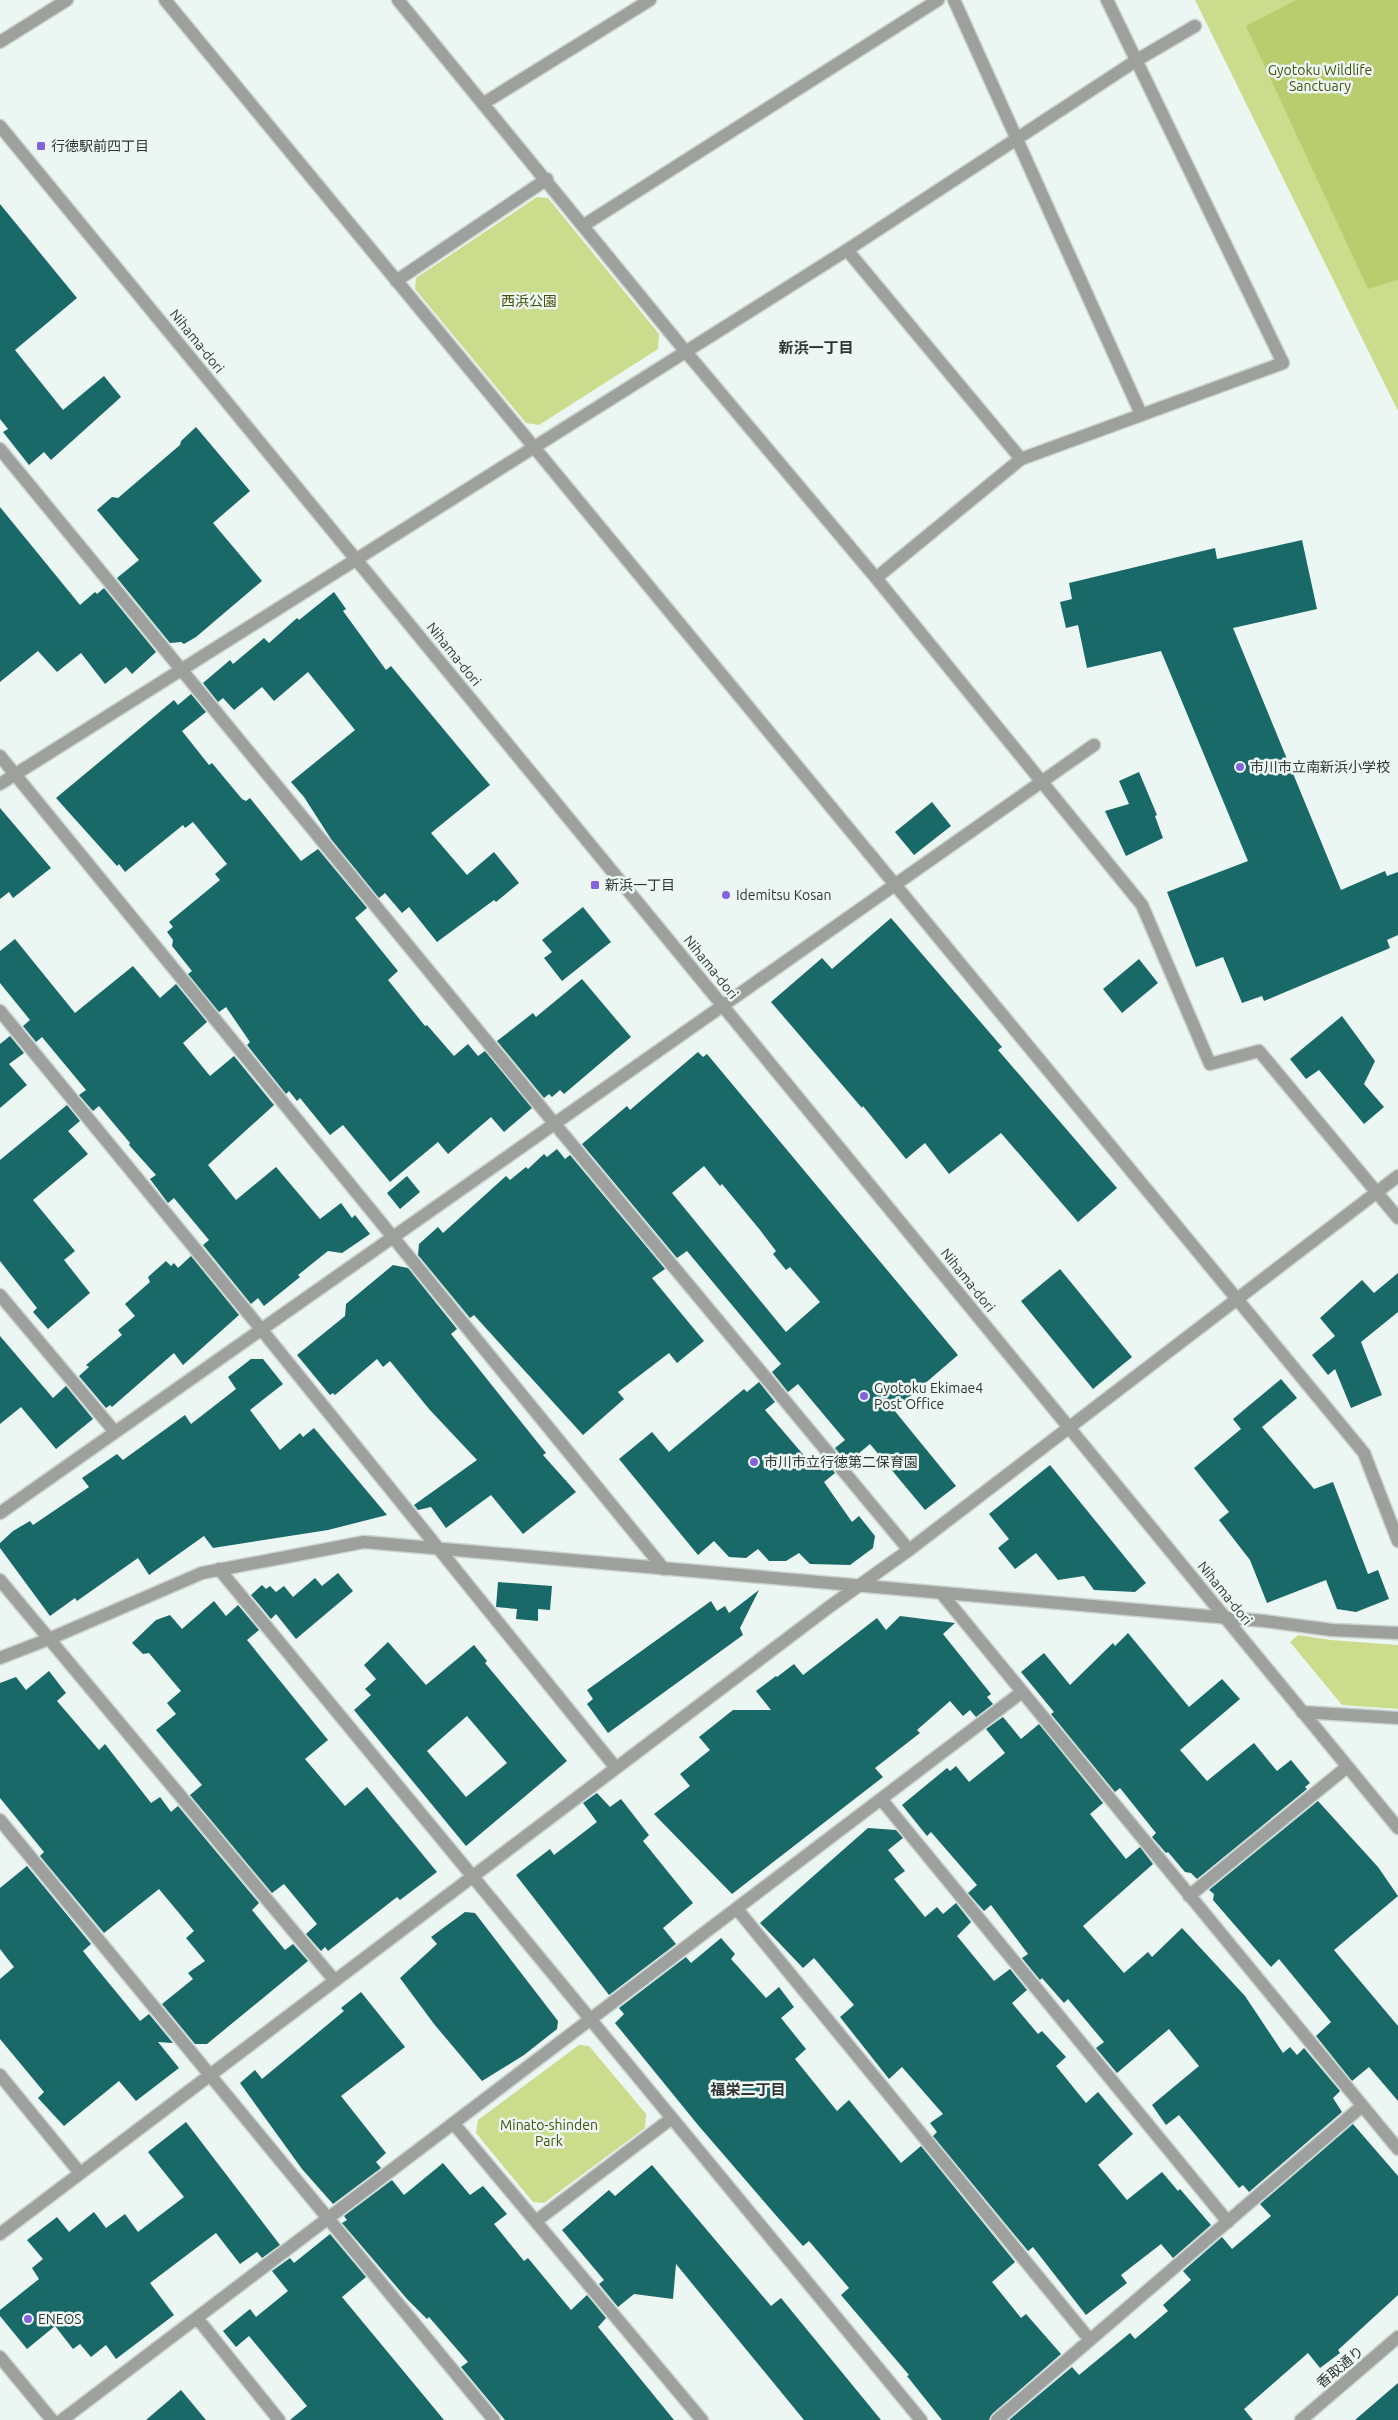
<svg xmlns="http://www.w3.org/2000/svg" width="1398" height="2420" viewBox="0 0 1398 2420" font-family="Ubuntu,'Noto Sans JP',sans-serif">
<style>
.green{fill:#cbdc8d}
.forest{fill:#b9cc6e}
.building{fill:#196968;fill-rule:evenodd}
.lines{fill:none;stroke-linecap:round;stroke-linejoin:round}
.minor-casing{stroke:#cad3d0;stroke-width:15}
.minor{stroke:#9da09d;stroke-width:12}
.poi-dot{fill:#8662dc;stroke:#ecf6f2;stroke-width:2}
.labels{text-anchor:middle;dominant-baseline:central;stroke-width:5;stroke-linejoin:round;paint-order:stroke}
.park-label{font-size:14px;fill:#455108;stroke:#ecf6f2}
.poi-label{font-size:14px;fill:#303533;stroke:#ecf6f2;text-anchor:start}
.street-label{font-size:14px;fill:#303533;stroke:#ecf6f2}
.neighbourhood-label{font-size:15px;font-weight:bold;fill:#303533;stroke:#ecf6f2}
</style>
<rect width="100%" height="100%" fill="#ecf6f2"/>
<path class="green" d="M 1195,0 L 1398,0 L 1398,411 Z
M 537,197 L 548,198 L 659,334 L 658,349 L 539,425 L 526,423 L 415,289 L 416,278 Z
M 1298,1635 L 1330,1640 L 1398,1645 L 1398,1709 L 1342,1705 L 1290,1642 Z
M 579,2045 L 589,2046 L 646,2114 L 645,2128 L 544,2203 L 533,2202 L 476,2133 L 478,2120 Z"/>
<path class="forest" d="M 1296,0 L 1398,0 L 1398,280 L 1368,289 L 1246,26 Z"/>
<path class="building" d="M 0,204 L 77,298 L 15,350 L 63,410 L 104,376 L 121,397 L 51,460 L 44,452 L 29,465 L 3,432 L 8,429 L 0,419 Z
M 196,427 L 250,491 L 213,523 L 262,581 L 196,637 L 184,644 L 181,642 L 170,643 L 117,578 L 139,560 L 97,510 L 112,497 L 118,498 L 180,445 L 181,441 Z
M 0,507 L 80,605 L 95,592 L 97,594 L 104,588 L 156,652 L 132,674 L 126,667 L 105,684 L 81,653 L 57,672 L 38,651 L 0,682 Z
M 1302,540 L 1317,609 L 1233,628 L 1341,890 L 1385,871 L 1387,876 L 1398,872 L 1398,935 L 1387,940 L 1390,948 L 1264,1001 L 1262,996 L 1242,1003 L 1223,957 L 1196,967 L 1167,892 L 1248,861 L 1161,651 L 1087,668 L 1078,625 L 1066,628 L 1060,602 L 1072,599 L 1069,583 L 1215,548 L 1217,559 Z
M 334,592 L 346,609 L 343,611 L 386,670 L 391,666 L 490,785 L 431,833 L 467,875 L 494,852 L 519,883 L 496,902 L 494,900 L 437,942 L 409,907 L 402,913 L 385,893 L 379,898 L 331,839 L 304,797 L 291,782 L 355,730 L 308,672 L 274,701 L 262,687 L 234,710 L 223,698 L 218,702 L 203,683 L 230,660 L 233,664 L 264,638 L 269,643 L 297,618 L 299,620 Z
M 191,694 L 206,712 L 182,731 L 209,765 L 212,763 L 242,799 L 246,801 L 250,798 L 301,861 L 318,849 L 367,908 L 355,918 L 398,971 L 388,980 L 425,1026 L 427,1025 L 454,1056 L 468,1044 L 478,1056 L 485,1051 L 532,1108 L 504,1132 L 491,1117 L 448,1154 L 438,1142 L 390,1182 L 343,1125 L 330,1135 L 300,1098 L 297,1101 L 289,1091 L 286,1094 L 247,1045 L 250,1042 L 226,1007 L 219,1012 L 188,974 L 192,971 L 172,946 L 173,940 L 167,932 L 173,927 L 169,922 L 220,880 L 215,874 L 227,864 L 193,822 L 185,828 L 183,825 L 125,872 L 119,864 L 117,866 L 56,798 L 174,700 L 178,705 Z
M 1139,772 L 1157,815 L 1155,816 L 1163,838 L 1126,856 L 1105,811 L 1129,804 L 1119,781 Z
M 932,802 L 951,826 L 914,855 L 895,832 Z
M 0,808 L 51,868 L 13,898 L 9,892 L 0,899 Z
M 583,907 L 611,942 L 562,981 L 544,958 L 552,952 L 542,940 Z
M 891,918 L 1002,1047 L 998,1050 L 1117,1188 L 1078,1222 L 1001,1133 L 949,1174 L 925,1143 L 906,1159 L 863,1106 L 862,1108 L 771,1002 L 822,958 L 832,969 Z
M 15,939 L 75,1013 L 133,966 L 160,998 L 176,984 L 207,1022 L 183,1043 L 210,1076 L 234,1056 L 274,1105 L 208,1165 L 236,1200 L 276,1167 L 320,1219 L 341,1203 L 352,1218 L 355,1215 L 370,1234 L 342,1253 L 328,1251 L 298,1275 L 300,1277 L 264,1306 L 258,1298 L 251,1304 L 203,1245 L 209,1240 L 174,1198 L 168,1203 L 150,1179 L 156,1175 L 129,1145 L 130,1143 L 99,1106 L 93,1111 L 79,1095 L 86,1090 L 42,1037 L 36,1042 L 23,1026 L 30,1020 L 0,983 L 0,951 Z
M 1139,959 L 1158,983 L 1122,1013 L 1103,989 Z
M 582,979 L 631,1037 L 564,1094 L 560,1090 L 552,1097 L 549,1094 L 544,1098 L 497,1041 L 533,1013 L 536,1017 Z
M 1342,1016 L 1375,1061 L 1364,1084 L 1384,1107 L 1364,1124 L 1319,1070 L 1306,1079 L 1290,1059 Z
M 10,1036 L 24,1053 L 9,1064 L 27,1085 L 0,1108 L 0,1044 Z
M 698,1052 L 703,1057 L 707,1054 L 958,1355 L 894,1410 L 956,1486 L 925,1510 L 870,1444 L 847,1463 L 835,1448 L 845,1440 L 798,1384 L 788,1392 L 772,1372 L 781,1364 L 687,1251 L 677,1258 L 582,1144 L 627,1106 L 630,1110 ZM 704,1166 L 720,1186 L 722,1184 L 760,1230 L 776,1251 L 773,1254 L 786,1270 L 790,1267 L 820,1302 L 786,1332 L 672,1193 Z
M 67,1105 L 80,1121 L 68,1131 L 88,1154 L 33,1200 L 75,1251 L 64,1260 L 90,1293 L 48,1329 L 33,1312 L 37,1308 L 0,1261 L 0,1160 Z
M 557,1149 L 565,1159 L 570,1155 L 665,1269 L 652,1278 L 704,1341 L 677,1363 L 669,1353 L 618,1392 L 624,1399 L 583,1435 L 474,1315 L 470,1318 L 418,1255 L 419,1244 L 438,1227 L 443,1233 L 506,1176 L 510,1180 L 526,1167 L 528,1169 L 544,1154 L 547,1157 Z
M 407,1176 L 420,1192 L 400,1209 L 387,1193 Z
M 191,1256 L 239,1315 L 183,1365 L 174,1353 L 112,1407 L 110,1405 L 106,1408 L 79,1376 L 89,1367 L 86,1365 L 122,1335 L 118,1330 L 135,1316 L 125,1304 L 150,1282 L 148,1277 L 166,1261 L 171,1266 L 174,1263 L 178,1268 Z
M 393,1265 L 408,1268 L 457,1329 L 451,1334 L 546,1453 L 543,1455 L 576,1492 L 523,1534 L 491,1495 L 446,1528 L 431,1507 L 418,1510 L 414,1505 L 477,1460 L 429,1409 L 390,1361 L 383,1367 L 377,1359 L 335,1395 L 333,1393 L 330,1395 L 297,1355 L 345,1316 L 346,1304 Z
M 1060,1269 L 1132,1357 L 1093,1389 L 1021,1301 Z
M 1398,1273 L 1398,1312 L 1361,1342 L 1382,1395 L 1351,1408 L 1335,1369 L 1328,1375 L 1312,1355 L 1335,1336 L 1320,1318 L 1362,1280 L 1374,1293 Z
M 0,1336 L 53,1398 L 66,1386 L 93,1419 L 56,1449 L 21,1407 L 0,1424 Z
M 251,1359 L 263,1359 L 283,1384 L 250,1410 L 280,1450 L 300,1433 L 303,1437 L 314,1428 L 387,1515 L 328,1530 L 213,1548 L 204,1536 L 149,1575 L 138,1558 L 77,1601 L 75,1598 L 50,1616 L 0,1548 L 0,1543 L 13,1531 L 30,1521 L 33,1525 L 89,1487 L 82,1478 L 117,1454 L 123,1460 L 185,1415 L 191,1424 L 236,1389 L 228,1377 Z
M 1281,1379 L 1297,1398 L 1262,1427 L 1314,1489 L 1333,1482 L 1368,1574 L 1378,1570 L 1389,1599 L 1356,1612 L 1337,1609 L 1326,1580 L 1267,1603 L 1250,1560 L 1219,1520 L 1229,1512 L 1194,1468 L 1241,1429 L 1233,1419 Z
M 759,1382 L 775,1402 L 765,1410 L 813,1466 L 822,1458 L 835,1473 L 824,1482 L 852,1522 L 859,1516 L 875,1536 L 873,1548 L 850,1565 L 810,1564 L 799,1553 L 786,1561 L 769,1561 L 758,1549 L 746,1558 L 729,1557 L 714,1541 L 698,1555 L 619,1459 L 652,1432 L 669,1452 L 744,1389 L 747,1392 Z
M 1050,1465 L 1146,1583 L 1135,1592 L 1094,1590 L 1084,1576 L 1058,1580 L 1036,1553 L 1015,1569 L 998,1548 L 1009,1539 L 989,1514 Z
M 338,1573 L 353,1591 L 296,1639 L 276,1614 L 271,1619 L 251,1595 L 262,1585 L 266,1589 L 270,1586 L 276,1592 L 284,1586 L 293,1597 L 315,1578 L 322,1586 Z
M 498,1582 L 552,1586 L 550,1610 L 538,1609 L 538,1621 L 516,1619 L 517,1609 L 496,1607 Z
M 759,1590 L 740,1628 L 743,1635 L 608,1733 L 587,1704 L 593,1699 L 587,1690 L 711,1601 L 717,1611 L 725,1606 L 729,1613 Z
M 214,1601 L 226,1616 L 238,1605 L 259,1630 L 247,1640 L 328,1740 L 305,1759 L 345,1806 L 367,1787 L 437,1872 L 400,1900 L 397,1897 L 328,1951 L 325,1947 L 321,1951 L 306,1934 L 317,1924 L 284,1884 L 272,1893 L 190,1795 L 202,1785 L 156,1730 L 176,1714 L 167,1703 L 181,1691 L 149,1653 L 143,1654 L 132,1643 L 156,1620 L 170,1615 L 182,1629 Z
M 900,1616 L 955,1623 L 943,1634 L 991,1694 L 987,1697 L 993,1704 L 976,1717 L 970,1710 L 963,1716 L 950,1701 L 917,1730 L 920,1733 L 875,1768 L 883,1777 L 732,1894 L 654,1814 L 690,1786 L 680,1774 L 710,1750 L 699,1737 L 733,1710 L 771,1710 L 756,1691 L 776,1676 L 777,1677 L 794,1664 L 803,1675 L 877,1618 L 886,1630 Z
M 1128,1633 L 1189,1707 L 1222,1679 L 1240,1699 L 1180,1750 L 1207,1781 L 1254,1743 L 1277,1771 L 1291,1760 L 1310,1783 L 1305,1787 L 1307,1789 L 1197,1879 L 1191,1873 L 1185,1872 L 1168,1852 L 1166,1853 L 1152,1837 L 1156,1833 L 1120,1788 L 1115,1792 L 1051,1714 L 1054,1712 L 1021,1672 L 1044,1653 L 1070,1685 L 1113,1643 L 1115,1646 Z
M 388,1642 L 426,1685 L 474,1645 L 487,1661 L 485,1663 L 567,1761 L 466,1846 L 354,1710 L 371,1695 L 365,1689 L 376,1679 L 364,1665 ZM 467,1716 L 507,1763 L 466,1797 L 427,1751 Z
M 49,1671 L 66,1693 L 57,1701 L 99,1750 L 105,1744 L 151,1803 L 160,1797 L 171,1812 L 178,1806 L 259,1903 L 252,1910 L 285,1950 L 293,1944 L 308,1961 L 207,2044 L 195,2044 L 162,2004 L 193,1979 L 188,1973 L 205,1961 L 186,1938 L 194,1931 L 159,1889 L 104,1933 L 40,1856 L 44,1852 L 0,1798 L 0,1683 L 16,1677 L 26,1690 Z
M 1003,1717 L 1021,1739 L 1039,1724 L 1103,1803 L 1090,1814 L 1126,1859 L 1140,1847 L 1153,1864 L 1083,1926 L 1124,1973 L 1148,1952 L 1152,1957 L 1182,1928 L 1245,1996 L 1283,2053 L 1290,2047 L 1297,2055 L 1304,2048 L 1340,2091 L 1333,2098 L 1342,2112 L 1249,2192 L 1243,2185 L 1239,2188 L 1179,2115 L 1166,2125 L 1152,2105 L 1199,2066 L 1169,2029 L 1117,2073 L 1096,2048 L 1104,2042 L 1068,1999 L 1064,2003 L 1042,1978 L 1040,1980 L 1022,1958 L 1028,1954 L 991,1905 L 984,1911 L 968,1893 L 977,1885 L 931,1832 L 927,1836 L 902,1805 L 947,1768 L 950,1771 L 956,1766 L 969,1782 L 1005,1753 L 986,1729 Z
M 597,1793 L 610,1807 L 621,1799 L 649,1835 L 643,1841 L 693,1903 L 663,1928 L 676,1944 L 609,1995 L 516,1875 L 550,1849 L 554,1855 L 597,1822 L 583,1803 Z
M 1318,1801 L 1378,1867 L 1398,1896 L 1334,1950 L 1398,2026 L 1398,2101 L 1369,2067 L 1352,2081 L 1316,2036 L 1331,2022 L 1279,1959 L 1271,1967 L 1213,1900 L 1214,1894 L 1209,1890 Z
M 868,1828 L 896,1830 L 903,1838 L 888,1850 L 905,1871 L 894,1879 L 925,1917 L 937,1907 L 943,1914 L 956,1903 L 971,1922 L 957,1936 L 994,1981 L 1010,1969 L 1027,1990 L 1012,2003 L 1038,2034 L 1042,2031 L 1066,2057 L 1056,2066 L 1086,2103 L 1098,2092 L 1133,2134 L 1098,2165 L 1127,2200 L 1162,2172 L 1178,2191 L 1180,2189 L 1211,2225 L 1173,2258 L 1161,2244 L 1121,2275 L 1127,2283 L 1086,2315 L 1033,2247 L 1028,2251 L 933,2136 L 937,2132 L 930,2123 L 943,2114 L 902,2067 L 889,2079 L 840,2017 L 854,2005 L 814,1958 L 803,1968 L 760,1923 Z
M 27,1866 L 91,1944 L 83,1951 L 94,1965 L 140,2021 L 149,2014 L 173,2043 L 158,2042 L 179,2068 L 136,2101 L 119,2081 L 64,2126 L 38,2098 L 44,2092 L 0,2039 L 0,1979 L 14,1967 L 0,1949 L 0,1888 Z
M 465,1912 L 475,1913 L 558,2021 L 557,2029 L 524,2055 L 482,2081 L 434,2024 L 400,1978 L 437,1944 L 431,1937 Z
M 721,1938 L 735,1954 L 731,1959 L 766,1998 L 779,1987 L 794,2007 L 781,2018 L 806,2049 L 795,2059 L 837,2111 L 849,2100 L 901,2163 L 921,2146 L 1015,2262 L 992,2282 L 1021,2318 L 1026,2314 L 1061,2354 L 992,2414 L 989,2420 L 942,2420 L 907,2376 L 909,2375 L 841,2295 L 849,2288 L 809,2241 L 803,2246 L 773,2212 L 698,2125 L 615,2023 L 624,2014 L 619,2008 L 686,1957 L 691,1963 Z
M 361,1992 L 405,2047 L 341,2096 L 386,2153 L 376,2162 L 381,2168 L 333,2204 L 302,2169 L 240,2083 L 255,2070 L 262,2079 L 344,2011 L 341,2008 Z
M 186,2122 L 280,2245 L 262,2258 L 257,2252 L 240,2264 L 216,2233 L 150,2283 L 174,2315 L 116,2359 L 106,2345 L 91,2357 L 80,2344 L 73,2349 L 55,2326 L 27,2349 L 0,2316 L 0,2310 L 39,2279 L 32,2268 L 43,2259 L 27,2240 L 57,2217 L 69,2232 L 94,2212 L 106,2228 L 125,2214 L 138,2232 L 184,2197 L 148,2152 Z
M 1353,2124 L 1398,2176 L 1398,2295 L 1338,2350 L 1340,2353 L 1320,2368 L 1308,2353 L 1244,2409 L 1253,2420 L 1009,2420 L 1072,2367 L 1079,2375 L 1130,2333 L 1135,2339 L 1168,2311 L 1163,2305 L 1191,2280 L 1183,2271 L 1222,2237 L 1232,2249 L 1271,2216 L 1260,2204 Z
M 443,2163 L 470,2195 L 483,2186 L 507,2214 L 494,2224 L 524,2261 L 528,2258 L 571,2310 L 587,2295 L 606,2318 L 598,2327 L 674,2420 L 505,2420 L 461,2367 L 468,2362 L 429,2317 L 427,2319 L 407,2299 L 342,2223 L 347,2220 L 344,2216 L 392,2180 L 404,2195 Z
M 652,2165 L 771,2306 L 781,2298 L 881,2420 L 804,2420 L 676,2264 L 673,2299 L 634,2294 L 618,2307 L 599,2284 L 604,2280 L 562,2230 L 609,2190 L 615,2196 Z
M 330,2234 L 366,2277 L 342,2297 L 444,2420 L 290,2420 L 307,2406 L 249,2336 L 236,2347 L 223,2331 L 250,2309 L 256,2317 L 288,2291 L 272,2271 L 290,2258 L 294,2263 Z
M 1398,2383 L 1398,2420 L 1355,2420 Z
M 181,2390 L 206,2420 L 146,2420 Z"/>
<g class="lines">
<defs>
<path id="minor" d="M 165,0 L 1364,1453 L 1398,1541
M 398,0 L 686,352 L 876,578 L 1142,905 L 1210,1064 L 1259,1051 L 1398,1218
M 954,0 L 1141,414
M 0,42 L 67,0
M 484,103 L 650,0
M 0,126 L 1398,1828
M 584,225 L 938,0
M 847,250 L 1021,459
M 396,281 L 547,179
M 0,449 L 554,1123 L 909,1550
M 876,578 L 1021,459 L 1283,363 L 1107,0
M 0,756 L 664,1569
M 0,784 L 847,250 L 1137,60 L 1195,26
M 0,1011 L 261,1329 L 616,1768
M 0,1295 L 115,1432
M 0,1513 L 1094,745
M 219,1569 L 921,2420
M 0,1580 L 335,1981
M 942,1594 L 1398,2149
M 0,1658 L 49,1639 L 202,1573 L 364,1542 L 1264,1621 L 1332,1630 L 1398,1633
M 1302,1712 L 1398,1718
M 881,1799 L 1228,2222
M 0,1820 L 494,2420
M 1189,1896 L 1347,1767
M 737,1909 L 1090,2340
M 0,2075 L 80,2173
M 454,2124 L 702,2420
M 536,2221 L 672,2118
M 0,2234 L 829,1607 L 909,1550 L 1398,1176
M 197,2318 L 279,2420
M 0,2357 L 52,2420
M 62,2420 L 1022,1692
M 997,2420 L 1362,2106
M 1301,2420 L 1398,2337"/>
</defs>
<use href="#minor" class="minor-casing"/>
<use href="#minor" class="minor"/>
</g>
<g class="poi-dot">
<rect x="36" y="141" width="10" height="10" rx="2.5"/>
<circle cx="1240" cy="767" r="5"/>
<rect x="590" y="880" width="10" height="10" rx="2.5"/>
<circle cx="726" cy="895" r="5"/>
<circle cx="864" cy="1396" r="5"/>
<circle cx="754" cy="1462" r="5"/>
<circle cx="28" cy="2319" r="5"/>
</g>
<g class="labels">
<g class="park-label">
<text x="1320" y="70">Gyotoku Wildlife<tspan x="1320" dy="16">Sanctuary</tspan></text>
<text x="529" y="301">西浜公園</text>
<text x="549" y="2125">Minato-shinden<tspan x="549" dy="16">Park</tspan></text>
</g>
<g class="poi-label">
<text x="51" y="146">行徳駅前四丁目</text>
<text x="1250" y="767">市川市立南新浜小学校</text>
<text x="605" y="885">新浜一丁目</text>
<text x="736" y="895">Idemitsu Kosan</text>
<text x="874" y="1388">Gyotoku Ekimae4<tspan x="874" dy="16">Post Office</tspan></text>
<text x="764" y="1462">市川市立行徳第二保育園</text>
<text x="38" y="2319">ENEOS</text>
</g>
<g class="street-label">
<text transform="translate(197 341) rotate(51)">Nihama-dori</text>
<text transform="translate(454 654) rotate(51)">Nihama-dori</text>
<text transform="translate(711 967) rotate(51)">Nihama-dori</text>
<text transform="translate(968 1280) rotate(51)">Nihama-dori</text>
<text transform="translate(1225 1593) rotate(51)">Nihama-dori</text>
<text transform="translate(1340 2367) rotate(-40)">香取通り</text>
</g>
<g class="neighbourhood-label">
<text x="816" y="347">新浜一丁目</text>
<text x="748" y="2089">福栄二丁目</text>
</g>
</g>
</svg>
